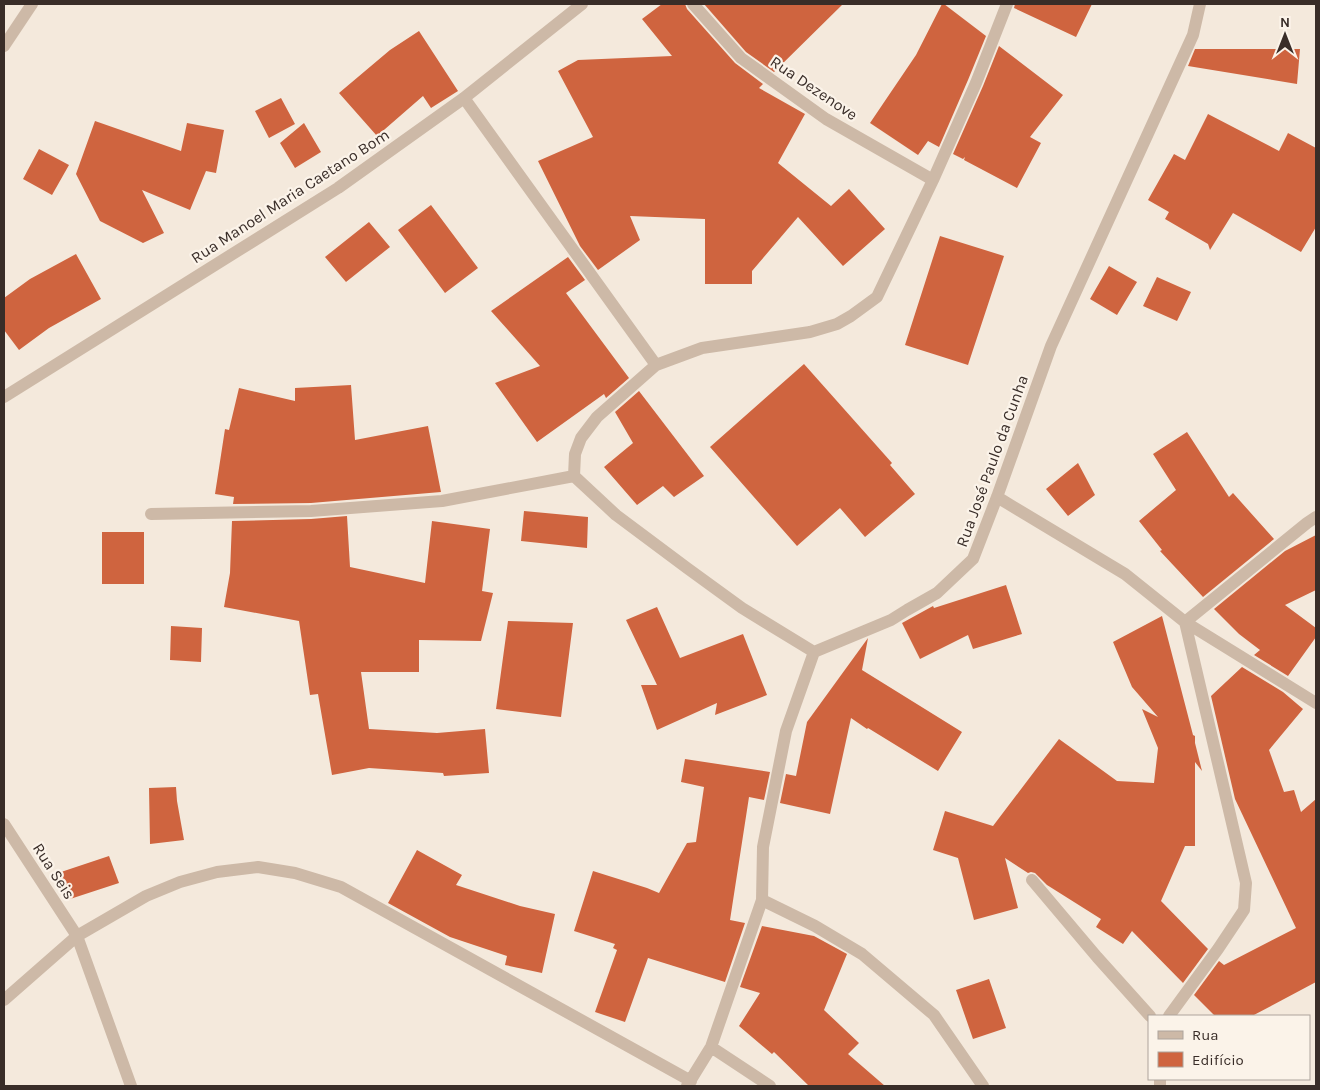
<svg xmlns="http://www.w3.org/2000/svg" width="1320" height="1090" viewBox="0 0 1320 1090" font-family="Karla,sans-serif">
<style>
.building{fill:#cf643f}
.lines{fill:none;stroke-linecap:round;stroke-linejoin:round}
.service{stroke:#cdb9a7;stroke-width:12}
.minor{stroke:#cdb9a7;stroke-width:12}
.labels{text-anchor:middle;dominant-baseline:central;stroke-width:4.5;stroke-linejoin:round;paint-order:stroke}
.street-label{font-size:16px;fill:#392d28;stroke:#fbf3e9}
</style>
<rect width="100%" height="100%" fill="#f4e9dc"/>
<path class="building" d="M 662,4 L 685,4 L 687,9 L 735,63 L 763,84 L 759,88 L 805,114 L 778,163 L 831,206 L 849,189 L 885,229 L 843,266 L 798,217 L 752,271 L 752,284 L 705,284 L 705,219 L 630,216 L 640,240 L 598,270 L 580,246 L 538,161 L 593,137 L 558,71 L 578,60 L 672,56 L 642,19 Z
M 704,4 L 843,4 L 774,72 L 746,52 Z
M 942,4 L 944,4 L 986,36 L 968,80 L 939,147 L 928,141 L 918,155 L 870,123 L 916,55 Z
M 1015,4 L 1092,4 L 1076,37 L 1014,8 Z
M 419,31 L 458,91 L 431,108 L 423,96 L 377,136 L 339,93 L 390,50 Z
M 999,46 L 1063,95 L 1030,137 L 1041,143 L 1017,188 L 964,160 L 965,157 L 963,159 L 953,154 L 983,86 Z
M 1195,49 L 1300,49 L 1297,84 L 1188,66 Z
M 281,98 L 295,124 L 269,138 L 255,111 Z
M 1208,114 L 1279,151 L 1288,133 L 1316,148 L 1316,227 L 1301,252 L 1233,213 L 1210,250 L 1208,244 L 1165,219 L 1169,212 L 1148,200 L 1174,154 L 1185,160 Z
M 95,121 L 181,151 L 187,123 L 224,130 L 216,173 L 206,171 L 190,210 L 142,190 L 164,233 L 143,243 L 100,221 L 76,174 Z
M 304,123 L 321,152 L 295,168 L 280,143 Z
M 39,149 L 69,165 L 52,195 L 23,179 Z
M 431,205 L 478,268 L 445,293 L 398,230 Z
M 369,222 L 390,247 L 346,282 L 325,257 Z
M 940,236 L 1004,256 L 968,365 L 905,345 Z
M 76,254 L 101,299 L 49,328 L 19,350 L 4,330 L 4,298 L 30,279 Z
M 568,257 L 585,280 L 566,293 L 629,378 L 606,398 L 604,394 L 537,442 L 495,383 L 540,366 L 491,311 Z
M 1109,266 L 1137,282 L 1117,315 L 1090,299 Z
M 1157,277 L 1191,292 L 1177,321 L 1143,306 Z
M 804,364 L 892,463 L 890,465 L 915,494 L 865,537 L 840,508 L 797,546 L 710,447 Z
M 351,385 L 355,440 L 428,426 L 441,492 L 311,503 L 233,504 L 234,497 L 215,494 L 225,429 L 229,430 L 239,388 L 295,401 L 295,388 Z
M 639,391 L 704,476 L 674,497 L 663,486 L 637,505 L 604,467 L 633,443 L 615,412 Z
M 1187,432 L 1229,497 L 1233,493 L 1274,539 L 1203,597 L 1160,551 L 1162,550 L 1139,521 L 1176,490 L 1153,454 Z
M 1078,463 L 1095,495 L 1068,516 L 1046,489 Z
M 524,511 L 588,517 L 587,548 L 521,541 Z
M 347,516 L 350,567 L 425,583 L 432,521 L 490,529 L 482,591 L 493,593 L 481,641 L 419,640 L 419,672 L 361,672 L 369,729 L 437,733 L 485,729 L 489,773 L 444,776 L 443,773 L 369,768 L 332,775 L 318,694 L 310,695 L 299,621 L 224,607 L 230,573 L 232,521 L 311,519 Z
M 102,532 L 144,532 L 144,584 L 102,584 Z
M 1316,535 L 1316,590 L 1285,605 L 1316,628 L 1316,637 L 1288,676 L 1254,655 L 1260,650 L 1239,634 L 1214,609 L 1285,551 Z
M 1006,585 L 1022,634 L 973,649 L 968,635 L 920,659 L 902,623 L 933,606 L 934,608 Z
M 657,607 L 680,658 L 743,634 L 767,695 L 715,715 L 717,703 L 657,730 L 641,685 L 657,685 L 626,620 Z
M 1162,616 L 1193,735 L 1195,736 L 1195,743 L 1202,771 L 1195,762 L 1195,846 L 1185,846 L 1161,901 L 1208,949 L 1183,983 L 1132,931 L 1123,944 L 1096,927 L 1101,919 L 1047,885 L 1035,873 L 1031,872 L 1028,873 L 1005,858 L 1018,908 L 974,920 L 958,858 L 933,850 L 945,811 L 993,826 L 1059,739 L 1117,781 L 1154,783 L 1158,748 L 1142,709 L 1158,717 L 1132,687 L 1113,642 Z
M 508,621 L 573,623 L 561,717 L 496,709 Z
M 171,626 L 202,628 L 201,662 L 170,660 Z
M 868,638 L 862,670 L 962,732 L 938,771 L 868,728 L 867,729 L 851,718 L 830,814 L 780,803 L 786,774 L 796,776 L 807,722 Z
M 1242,667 L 1283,692 L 1303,709 L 1269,750 L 1284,792 L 1294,790 L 1301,812 L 1316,799 L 1316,982 L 1252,1016 L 1215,1016 L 1194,995 L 1219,961 L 1224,965 L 1296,928 L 1235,799 L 1211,696 Z
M 685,759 L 770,772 L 764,800 L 749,797 L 730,920 L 745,923 L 725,982 L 648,958 L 625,1022 L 595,1012 L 617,950 L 613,948 L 615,944 L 574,931 L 593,871 L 647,888 L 659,893 L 687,843 L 696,842 L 704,787 L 681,782 Z
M 176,787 L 177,801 L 184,840 L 150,844 L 149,788 Z
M 417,850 L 462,875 L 456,885 L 520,906 L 555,914 L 542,973 L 505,965 L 507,956 L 450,937 L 388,903 Z
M 109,856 L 119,883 L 67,900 L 58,873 Z
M 762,926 L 814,936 L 847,954 L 824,1010 L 859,1043 L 848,1054 L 885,1086 L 809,1086 L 774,1052 L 772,1054 L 739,1026 L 760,993 L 740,987 Z
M 989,979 L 1006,1028 L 973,1039 L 956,990 Z"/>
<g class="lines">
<path class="service" d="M 4,46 L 32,4"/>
<path class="minor" d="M 693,4 L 741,58 L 826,119 L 933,180
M 464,98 L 656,365
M 4,397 L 338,188 L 464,98 L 582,4
M 997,497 L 1125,574 L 1185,622 L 1316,703
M 151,514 L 311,511 L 442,501 L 574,476
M 814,652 L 742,608 L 687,568 L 616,515 L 574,476 L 575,454 L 581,438 L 597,417 L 656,365 L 702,348 L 810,332 L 837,324 L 851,316 L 877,297 L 933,180 L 976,83 L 1007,4
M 4,824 L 77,936 L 131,1086
M 1032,880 L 1097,957 L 1150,1016
M 762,900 L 815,926 L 862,954 L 934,1015 L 983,1086
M 4,1000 L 77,936 L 146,896 L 180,882 L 217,872 L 258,867 L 295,873 L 341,887 L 691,1081
M 1169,1016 L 1218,949 L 1244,910 L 1246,883 L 1185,622 L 1307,523 L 1316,517
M 711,1047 L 770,1086
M 687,1086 L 711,1047 L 762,900 L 763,847 L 786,731 L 814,652 L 891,620 L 907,610 L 937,593 L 973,559 L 997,497 L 1051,346 L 1193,35 L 1200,4
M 1160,1086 L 1160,1079"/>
</g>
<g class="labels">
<g class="street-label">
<text transform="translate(814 88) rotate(34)">Rua Dezenove</text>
<text transform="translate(290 196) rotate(-33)">Rua Manoel Maria Caetano Bom</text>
<text transform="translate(992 461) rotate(-70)">Rua José Paulo da Cunha</text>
<text transform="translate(54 871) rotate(57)">Rua Seis</text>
</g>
</g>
<rect width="1320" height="1090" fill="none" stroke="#392d28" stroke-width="10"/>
<rect x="1148" y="1015" width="162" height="65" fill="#fbf3e9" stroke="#ada49c"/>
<rect x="1158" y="1031" width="25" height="8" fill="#cdb9a7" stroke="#ada49c"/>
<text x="1192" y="1040" font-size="15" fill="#392d28">Rua</text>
<rect x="1158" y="1052" width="25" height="15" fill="#cf643f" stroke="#ada49c"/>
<text x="1192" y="1065" font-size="15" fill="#392d28">Edifício</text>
<g transform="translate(1285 35)" stroke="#fbf3e9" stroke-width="4" paint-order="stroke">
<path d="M0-4L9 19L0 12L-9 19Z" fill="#392d28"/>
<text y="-8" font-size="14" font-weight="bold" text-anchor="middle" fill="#392d28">N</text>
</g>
</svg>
